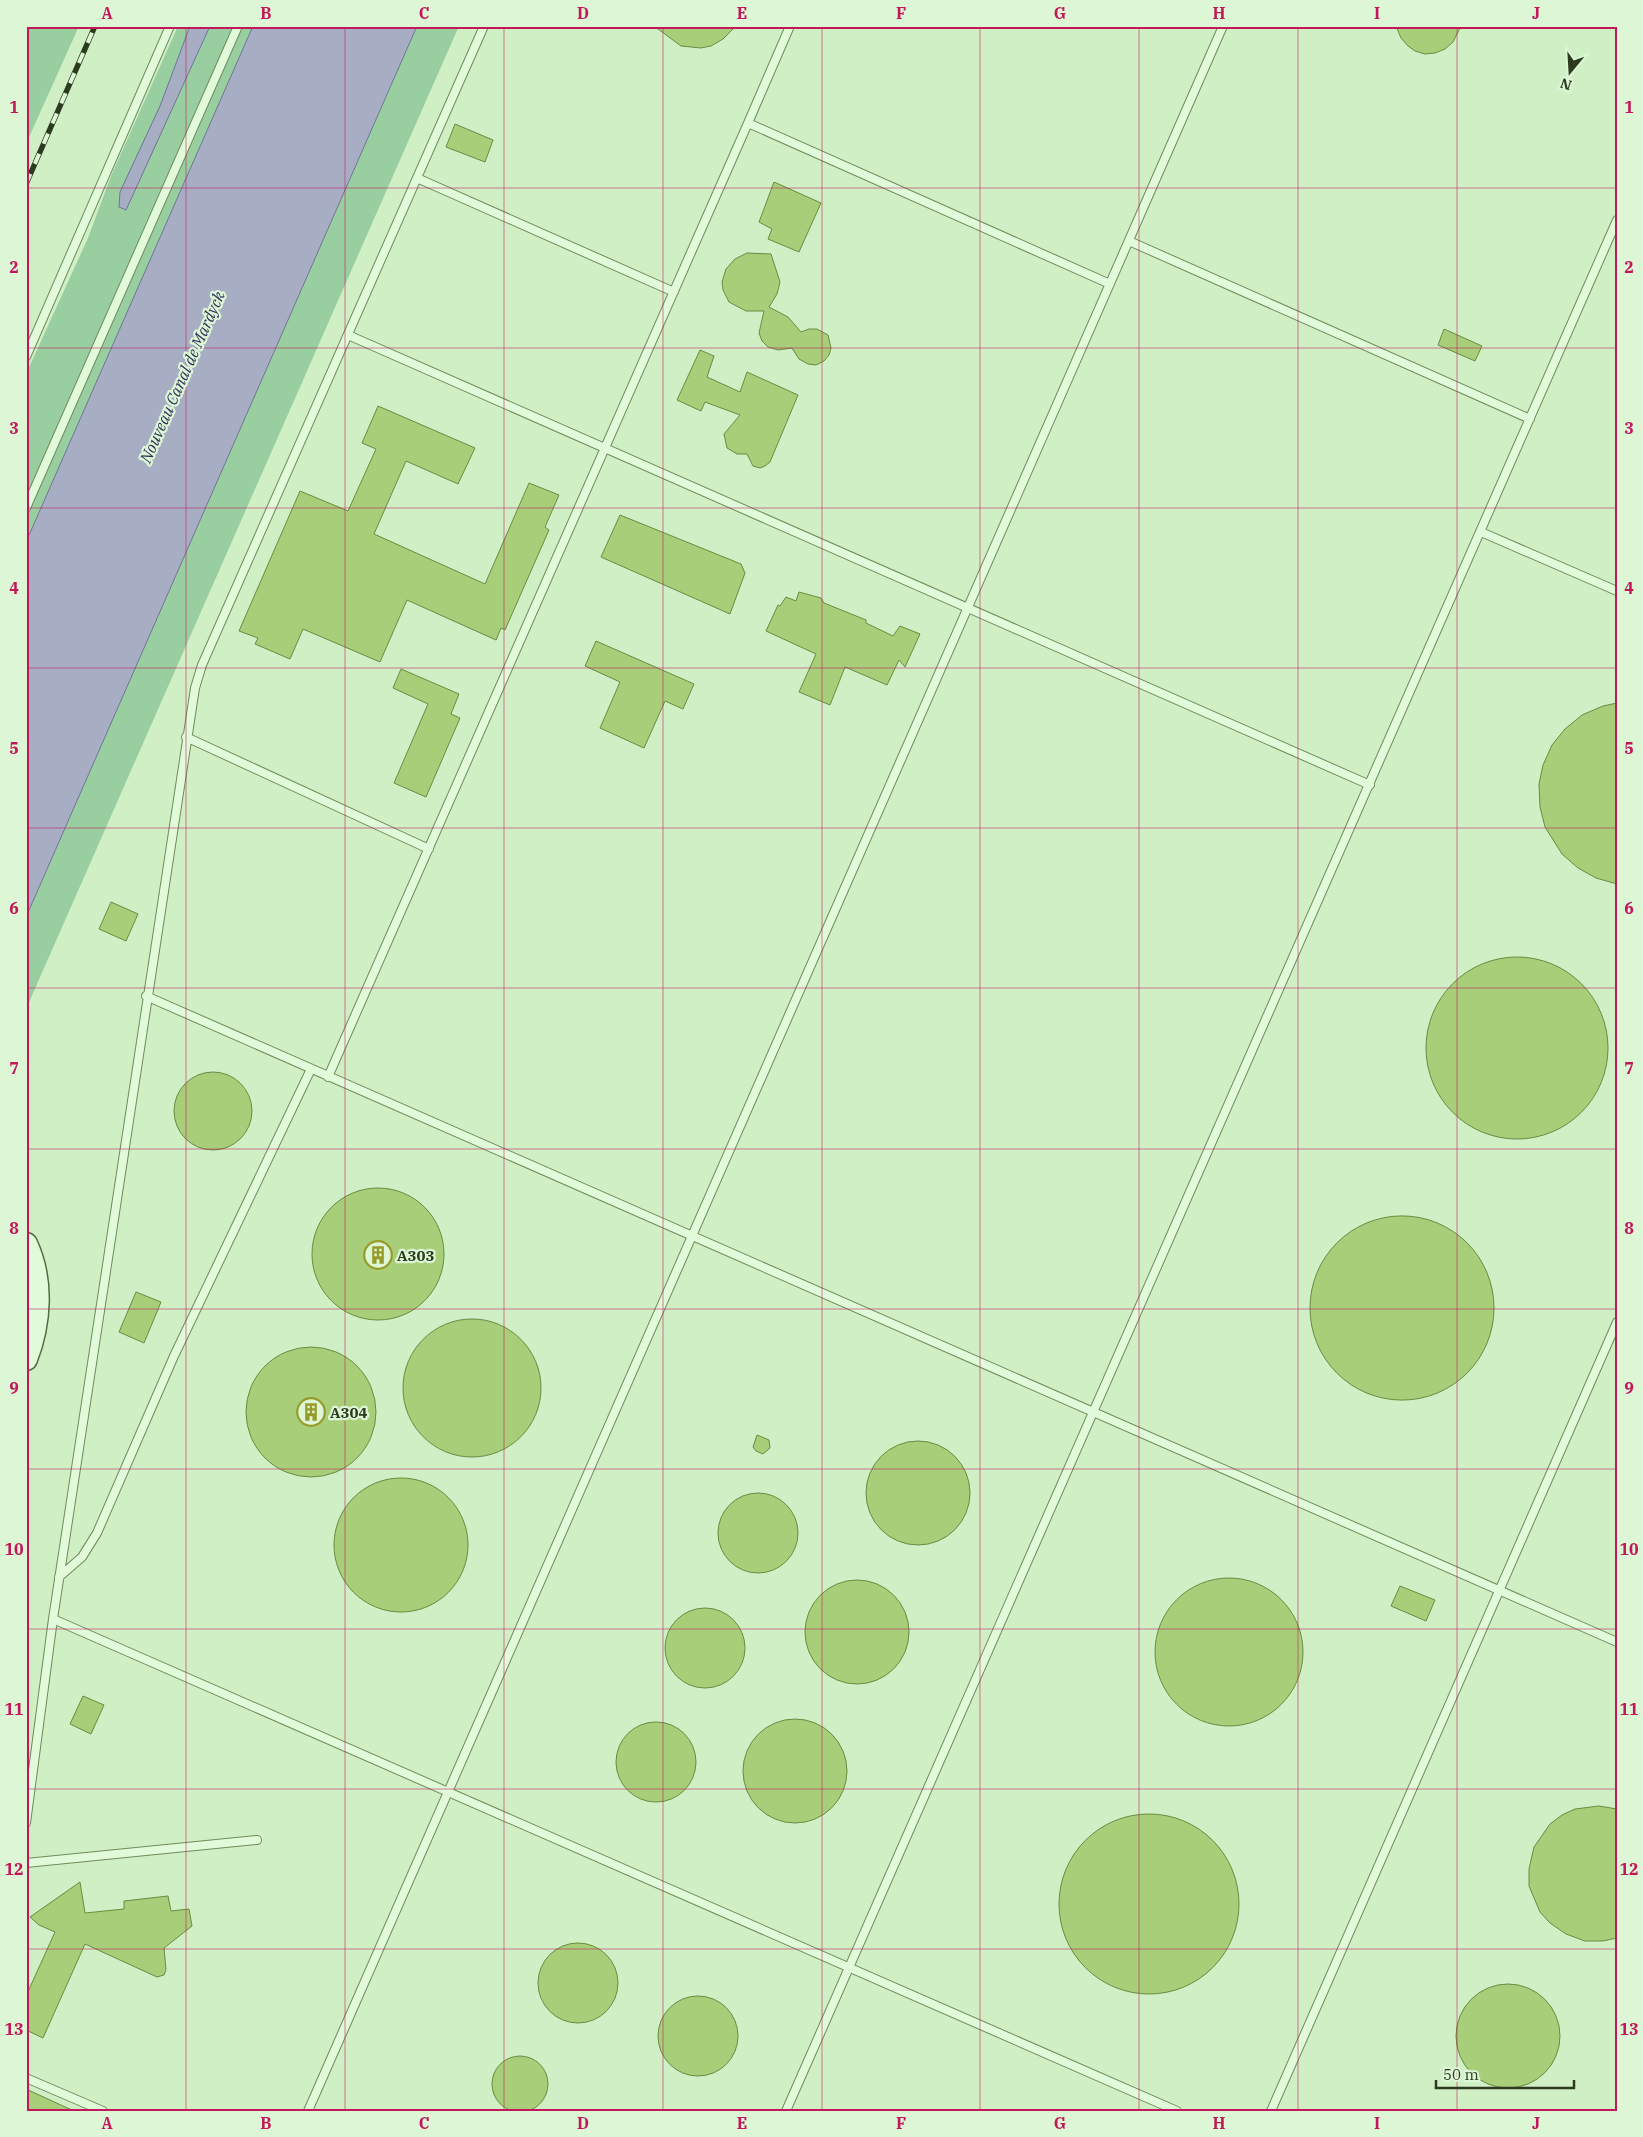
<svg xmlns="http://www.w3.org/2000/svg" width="1643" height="2137" viewBox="0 0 1643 2137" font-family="'IBM Plex Serif',serif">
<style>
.green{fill:#99cea1}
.water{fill:#a7aec3;stroke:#6d7591}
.building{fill:#a8ce7a;stroke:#6a8b40}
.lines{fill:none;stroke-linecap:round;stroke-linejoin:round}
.lane-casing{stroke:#6f8b5b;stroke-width:10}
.secondary-casing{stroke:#536d3e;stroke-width:25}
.lane{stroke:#e1fad9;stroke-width:8}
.secondary{stroke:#e1fad9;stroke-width:22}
.rail-casing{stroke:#2c3b1f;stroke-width:5.5}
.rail{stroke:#ddf6d5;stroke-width:4;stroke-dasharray:11;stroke-linecap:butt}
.grid{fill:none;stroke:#c2185b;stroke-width:1;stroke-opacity:0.55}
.labels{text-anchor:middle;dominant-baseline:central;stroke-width:4.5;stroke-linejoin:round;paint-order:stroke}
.poi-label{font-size:15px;font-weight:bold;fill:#2c3b1f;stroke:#ddf6d5;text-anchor:start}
.water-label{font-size:16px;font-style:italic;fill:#2e2f5b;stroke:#ddf6d5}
.neatline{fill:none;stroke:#c2185b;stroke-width:2}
.grid-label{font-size:16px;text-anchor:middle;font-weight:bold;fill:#c2185b}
</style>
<rect width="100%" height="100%" fill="#d0efc5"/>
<path class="green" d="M 26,26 L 79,26 L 26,144 Z
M 178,26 L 190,26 L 160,106 L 125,210 L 210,26 L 253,26 L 26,542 L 26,374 L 88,238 L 111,176 Z
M 417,26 L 459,26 L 26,1009 L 26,917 Z"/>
<path class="water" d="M 190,26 L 210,26 L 126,210 L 119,207 L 120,192 L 160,106 Z
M 253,26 L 417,26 L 26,917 L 26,542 Z"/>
<path class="building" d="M 654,26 L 736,26 L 723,39 L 711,46 L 701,48 L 681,46 Z
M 1396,26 L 1461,26 L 1453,42 L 1445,49 L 1435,53 L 1425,54 L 1415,51 L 1408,46 L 1401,38 Z
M 455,124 L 493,140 L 485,162 L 446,147 Z
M 774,182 L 821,203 L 799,252 L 768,239 L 772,229 L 759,222 Z
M 747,253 L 771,254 L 780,282 L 777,294 L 769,307 L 788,317 L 801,332 L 809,329 L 817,329 L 828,335 L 831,348 L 829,355 L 824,361 L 816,365 L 808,364 L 799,359 L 792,348 L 778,350 L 768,347 L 762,341 L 759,333 L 764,311 L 746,311 L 729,302 L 723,290 L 722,282 L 726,269 L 735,259 Z
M 1444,329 L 1482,346 L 1475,361 L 1438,345 Z
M 700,350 L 714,356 L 707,377 L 740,392 L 747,372 L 798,395 L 770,462 L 765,466 L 760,468 L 753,466 L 747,454 L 737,454 L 727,448 L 724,434 L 740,415 L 705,402 L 701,411 L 677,400 Z
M 378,406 L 475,448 L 458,484 L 406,461 L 374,534 L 485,584 L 529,483 L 559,495 L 545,527 L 549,530 L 505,630 L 501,628 L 496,640 L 407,600 L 380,662 L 303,629 L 290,659 L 255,644 L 258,638 L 239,631 L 300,491 L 348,511 L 376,449 L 362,443 Z
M 620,515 L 741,564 L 745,573 L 730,614 L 601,557 Z
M 799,592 L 821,598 L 824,603 L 866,620 L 866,623 L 893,636 L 900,626 L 920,634 L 905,667 L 899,660 L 887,685 L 845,667 L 830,705 L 799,692 L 816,654 L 766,631 L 778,605 L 780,606 L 786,597 L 796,601 Z
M 596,641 L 694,684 L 683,709 L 665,701 L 644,748 L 600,728 L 620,682 L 585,666 Z
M 401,669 L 459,694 L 451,714 L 460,718 L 426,797 L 394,783 L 428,704 L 393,688 Z
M 1617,703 L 1617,884 L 1596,878 L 1578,868 L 1562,854 L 1545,827 L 1540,807 L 1539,784 L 1543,765 L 1552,745 L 1565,729 L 1582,715 L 1603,706 Z
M 111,902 L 138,914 L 126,941 L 99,929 Z
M1426 1048a91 91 0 1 1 182 0a91 91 0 1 1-182 0Z
M174 1111a39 39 0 1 1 78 0a39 39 0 1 1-78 0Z
M312 1254a66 66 0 1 1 132 0a66 66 0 1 1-132 0Z
M1310 1308a92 92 0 1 1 184 0a92 92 0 1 1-184 0Z
M 136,1292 L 161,1302 L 144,1343 L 119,1332 Z
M403 1388a69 69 0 1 1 138 0a69 69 0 1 1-138 0Z
M246 1412a65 65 0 1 1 130 0a65 65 0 1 1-130 0Z
M 757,1435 L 769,1440 L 770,1448 L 763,1454 L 756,1451 L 753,1447 Z
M866 1493a52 52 0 1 1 104 0a52 52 0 1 1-104 0Z
M334 1545a67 67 0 1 1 134 0a67 67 0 1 1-134 0Z
M718 1533a40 40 0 1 1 80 0a40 40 0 1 1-80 0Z
M1155 1652a74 74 0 1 1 148 0a74 74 0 1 1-148 0Z
M805 1632a52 52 0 1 1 104 0a52 52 0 1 1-104 0Z
M 1400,1586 L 1435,1600 L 1426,1621 L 1391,1606 Z
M665 1648a40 40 0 1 1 80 0a40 40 0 1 1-80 0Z
M 83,1696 L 104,1705 L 91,1734 L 70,1724 Z
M743 1771a52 52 0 1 1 104 0a52 52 0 1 1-104 0Z
M616 1762a40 40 0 1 1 80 0a40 40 0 1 1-80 0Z
M 1599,1806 L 1617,1809 L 1617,1938 L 1603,1941 L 1585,1941 L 1566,1934 L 1550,1923 L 1540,1912 L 1529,1886 L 1529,1869 L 1534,1847 L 1550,1824 L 1562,1815 L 1575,1809 Z
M1059 1904a90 90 0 1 1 180 0a90 90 0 1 1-180 0Z
M 80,1882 L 85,1913 L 124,1909 L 124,1901 L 168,1896 L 171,1911 L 189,1909 L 192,1926 L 164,1948 L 166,1970 L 164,1975 L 157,1977 L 85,1944 L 43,2038 L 26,2030 L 26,1996 L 55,1932 L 39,1925 L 30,1917 Z
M538 1983a40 40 0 1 1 80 0a40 40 0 1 1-80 0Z
M1456 2036a52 52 0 1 1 104 0a52 52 0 1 1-104 0Z
M658 2036a40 40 0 1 1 80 0a40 40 0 1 1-80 0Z
M492 2084a28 28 0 1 1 56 0a28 28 0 1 1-56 0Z
M 26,2089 L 74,2111 L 26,2111 Z"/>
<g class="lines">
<defs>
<path id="lane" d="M 790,26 L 748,123 L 1110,284
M 417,178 L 674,292
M 1129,241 L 1530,419
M 348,335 L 1370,785
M 26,357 L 170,26
M 26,508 L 238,26
M 1481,532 L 1617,591
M 186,737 L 429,849
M 146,996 L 1617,1642
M 328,1077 L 748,123
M 59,1577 L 82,1557 L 97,1533 L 174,1356 L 311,1069
M 53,1619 L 1177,2111
M 26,1823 L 53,1619 L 195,688 L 202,665 L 484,26
M 26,1863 L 257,1840
M 26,2078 L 103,2111
M 308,2111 L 1223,26
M 786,2111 L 1617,220
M 1271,2111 L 1617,1322"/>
<path id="secondary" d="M 26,1244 C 43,1280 40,1323 26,1359"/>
</defs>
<use href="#lane" class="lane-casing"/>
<use href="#secondary" class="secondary-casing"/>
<use href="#lane" class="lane"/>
<use href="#secondary" class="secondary"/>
<defs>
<path id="rail" d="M 26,184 L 95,26"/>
</defs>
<use href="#rail" class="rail-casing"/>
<use href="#rail" class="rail"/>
</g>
<path class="grid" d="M 186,26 L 186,2111M 345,26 L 345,2111M 504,26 L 504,2111M 663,26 L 663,2111M 822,26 L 822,2111M 980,26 L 980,2111M 1139,26 L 1139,2111M 1298,26 L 1298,2111M 1457,26 L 1457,2111M 26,188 L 1617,188M 26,348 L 1617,348M 26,508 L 1617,508M 26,668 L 1617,668M 26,828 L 1617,828M 26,988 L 1617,988M 26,1149 L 1617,1149M 26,1309 L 1617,1309M 26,1469 L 1617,1469M 26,1629 L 1617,1629M 26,1789 L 1617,1789M 26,1949 L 1617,1949"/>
<defs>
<symbol id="building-ring" viewBox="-11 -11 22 22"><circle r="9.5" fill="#ddf6d5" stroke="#979b29" stroke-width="1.5"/><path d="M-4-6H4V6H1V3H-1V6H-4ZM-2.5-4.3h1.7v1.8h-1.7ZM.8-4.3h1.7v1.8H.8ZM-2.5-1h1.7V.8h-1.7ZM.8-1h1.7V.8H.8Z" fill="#979b29"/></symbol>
</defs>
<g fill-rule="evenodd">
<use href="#building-ring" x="362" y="1239" width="32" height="32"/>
<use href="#building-ring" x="295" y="1396" width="32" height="32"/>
</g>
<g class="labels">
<g class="poi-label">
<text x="397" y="1255">A303</text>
<text x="330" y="1412">A304</text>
</g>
<g class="water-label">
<text transform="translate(182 377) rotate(-66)">Nouveau Canal de Mardyck</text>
</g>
</g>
<rect width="1643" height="2137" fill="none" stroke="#ddf6d5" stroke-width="55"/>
<g transform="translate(1570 72) rotate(198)" stroke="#ddf6d5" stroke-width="4" paint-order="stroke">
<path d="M0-4L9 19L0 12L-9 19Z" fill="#2c3b1f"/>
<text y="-8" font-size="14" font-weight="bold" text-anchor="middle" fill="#2c3b1f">N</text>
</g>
<path d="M1436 2080v8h138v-8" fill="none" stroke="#2c3b1f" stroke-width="2.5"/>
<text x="1443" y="2080" font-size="15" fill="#2c3b1f" stroke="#ddf6d5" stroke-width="4" paint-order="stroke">50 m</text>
<rect x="28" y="28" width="1588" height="2082" class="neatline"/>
<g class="grid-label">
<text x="107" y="19">A</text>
<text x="266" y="19">B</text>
<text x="424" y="19">C</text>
<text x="583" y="19">D</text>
<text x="742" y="19">E</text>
<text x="901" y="19">F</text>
<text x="1060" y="19">G</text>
<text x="1219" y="19">H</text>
<text x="1377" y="19">I</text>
<text x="1536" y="19">J</text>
<text x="14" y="113">1</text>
<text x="1629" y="113">1</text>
<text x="14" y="273">2</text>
<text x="1629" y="273">2</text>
<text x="14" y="434">3</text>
<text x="1629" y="434">3</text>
<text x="14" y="594">4</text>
<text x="1629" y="594">4</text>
<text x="14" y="754">5</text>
<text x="1629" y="754">5</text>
<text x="14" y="914">6</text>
<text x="1629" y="914">6</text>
<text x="14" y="1074">7</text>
<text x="1629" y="1074">7</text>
<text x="14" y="1234">8</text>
<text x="1629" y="1234">8</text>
<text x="14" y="1394">9</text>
<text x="1629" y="1394">9</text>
<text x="14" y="1555">10</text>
<text x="1629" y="1555">10</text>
<text x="14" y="1715">11</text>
<text x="1629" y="1715">11</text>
<text x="14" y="1875">12</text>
<text x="1629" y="1875">12</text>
<text x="14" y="2035">13</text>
<text x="1629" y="2035">13</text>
<text x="107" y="2129">A</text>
<text x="266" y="2129">B</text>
<text x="424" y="2129">C</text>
<text x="583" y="2129">D</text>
<text x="742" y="2129">E</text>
<text x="901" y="2129">F</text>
<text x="1060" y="2129">G</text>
<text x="1219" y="2129">H</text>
<text x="1377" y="2129">I</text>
<text x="1536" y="2129">J</text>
</g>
</svg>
